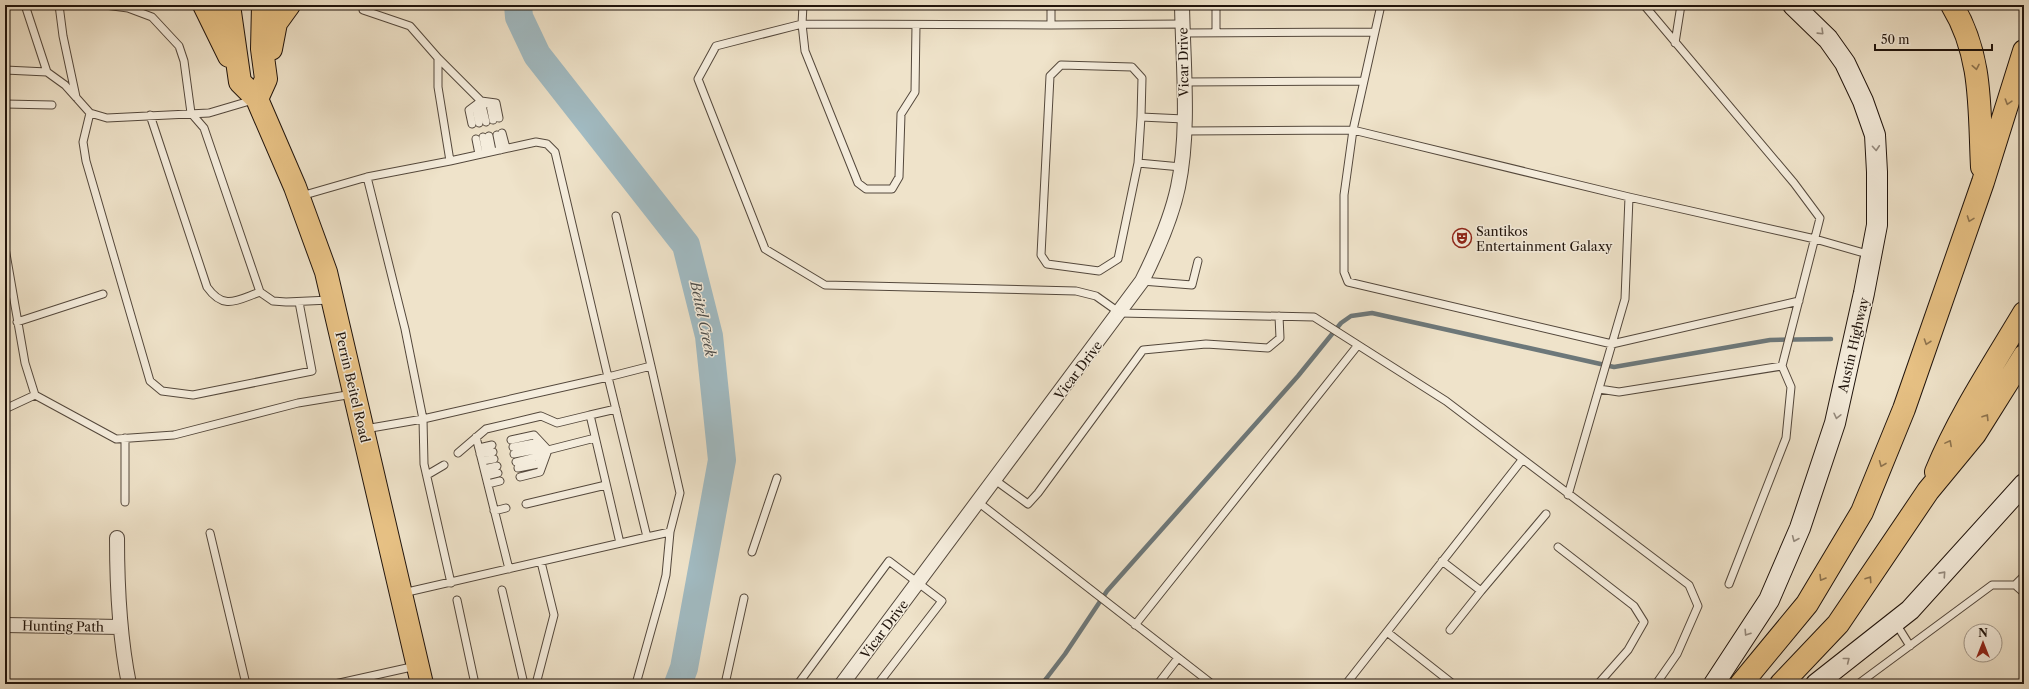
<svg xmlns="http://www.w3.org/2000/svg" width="2029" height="689" viewBox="0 0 2029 689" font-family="'Libre Caslon Text',serif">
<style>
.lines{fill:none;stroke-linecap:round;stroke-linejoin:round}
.stream{stroke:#6d787a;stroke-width:4.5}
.river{stroke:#a1bbc3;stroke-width:28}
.lane-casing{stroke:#54483c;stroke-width:9}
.street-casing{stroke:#54483c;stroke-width:16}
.secondary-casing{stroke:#20140c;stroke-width:22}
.primary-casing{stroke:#20140c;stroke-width:24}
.highway-casing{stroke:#20140c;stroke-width:24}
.lane{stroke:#f5eddd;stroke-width:7}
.street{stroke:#f5eddd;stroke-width:14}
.secondary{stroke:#f5eddd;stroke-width:20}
.primary{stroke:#e8c285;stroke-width:22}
.highway{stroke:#e8c285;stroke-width:22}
.oneway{stroke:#958b7f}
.oneway2{stroke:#8e744f}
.labels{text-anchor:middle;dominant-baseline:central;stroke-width:3;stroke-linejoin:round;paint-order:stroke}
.street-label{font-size:13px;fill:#20140c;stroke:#f5eddd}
.poi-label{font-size:13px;fill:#20140c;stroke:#f5eddd;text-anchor:start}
.water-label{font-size:14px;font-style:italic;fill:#4d4e4c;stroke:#f5eddd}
</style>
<rect width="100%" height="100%" fill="#efe3ca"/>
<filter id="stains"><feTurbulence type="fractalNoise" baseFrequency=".005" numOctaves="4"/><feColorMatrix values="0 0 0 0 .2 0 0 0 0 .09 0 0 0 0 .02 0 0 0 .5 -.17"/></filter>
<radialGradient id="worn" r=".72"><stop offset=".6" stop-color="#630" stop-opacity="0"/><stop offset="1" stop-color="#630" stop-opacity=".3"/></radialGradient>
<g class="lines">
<path class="stream" d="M 1042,684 L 1065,654 L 1107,591 L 1298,376 L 1341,323 L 1351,316 L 1372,313 L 1614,367 L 1770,340 L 1831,339"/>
<path class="river" d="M 518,5 L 519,17 L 537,55 L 686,245 L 709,336 L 722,460 L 684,668 L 678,684"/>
<defs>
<path id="lane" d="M 25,5 L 47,72
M 59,5 L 63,36 L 76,97
M 105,5 L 128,8 L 152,17 L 179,46 L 184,61 L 191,113 L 204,128 L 260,292 L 273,301 L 286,302 L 330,300
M 803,5 L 802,24 L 716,46 L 698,79 L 765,249 L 825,285 L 1076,291 L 1096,296 L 1120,313 L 1314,317 L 1446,401 L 1689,585 L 1698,606 L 1677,654 L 1656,684
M 1381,5 L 1353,130 L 1344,195 L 1344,272 L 1348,282 L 1612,344 L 1799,301
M 1644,5 L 1794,183 L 1820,218 L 1782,366 L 1791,387 L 1786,438 L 1729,584
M 916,25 L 915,92 L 901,114 L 899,177 L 892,189 L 866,189 L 858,183 L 805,51 L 802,24 L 1051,25 L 1051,5
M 1051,25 L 1183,24
M 1183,33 L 1375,32
M 1216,33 L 1216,5
M 1675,43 L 1681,5
M 438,58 L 481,101 L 490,105 L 493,120
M 5,70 L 47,72 L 65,85 L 90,113 L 107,118 L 209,113 L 253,100
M 1184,82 L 1364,81
M 481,101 L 486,122
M 5,104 L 52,105
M 90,113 L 83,142 L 86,161 L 150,381 L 162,391 L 193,395 L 312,371 L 299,302
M 150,115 L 207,287 C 224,311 237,300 260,292
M 479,123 L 476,109 L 480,103
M 472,124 L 469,110 L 481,101 L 496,103 L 499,118
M 1184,131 L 1353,130 L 1629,197 L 1815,239 L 1871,255
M 502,133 L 506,148
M 497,135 L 500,150
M 489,136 L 492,151
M 483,137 L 486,153
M 476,139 L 479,154
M 450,161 L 536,142 L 547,144 L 555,152 L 608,377 L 423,419 L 424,464 L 451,583
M 1138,163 L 1141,117
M 1181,167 L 1138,163 L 1118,259 L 1099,271 L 1047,264 L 1041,255 L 1050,76 L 1061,65 L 1132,67 L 1142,78 L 1141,117 L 1184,119
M 301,196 L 367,177 L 450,161 L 438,87 L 438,58 L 410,26 L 363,10 L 363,5
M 5,248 L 25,363 L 35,395
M 1142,281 L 1192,285 L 1198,261
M 17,322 L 103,294
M 651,366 L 680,493 L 670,532
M 1599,389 L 1619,392 L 1782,366
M 5,409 L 35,395 L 116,439 L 174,435 L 298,403 L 353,394
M 616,409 L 590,415 L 620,543
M 365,429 L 423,419 L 405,329 L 367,177
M 476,437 L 509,569
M 511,440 L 534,435 L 548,450 L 595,438
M 513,447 L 534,443 L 544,448
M 479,448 L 492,445
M 458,453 L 486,429 L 541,416 L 557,423 L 590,415
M 480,454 L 493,452
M 514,454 L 535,450 L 546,450
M 482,461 L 494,459
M 516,462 L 536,457 L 544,452
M 518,468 L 538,464 L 542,458
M 484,469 L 497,466
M 427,475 L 444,465
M 486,476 L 498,473
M 520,477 L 540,472 L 548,450
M 995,480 L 1028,504 L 1038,493 L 1143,350 L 1206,344 L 1268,348 L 1280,338 L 1279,316
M 488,484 L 500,481
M 1568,495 L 1625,299 L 1629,197
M 125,502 L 125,438
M 978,502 L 1212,684
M 526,504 L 606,485
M 494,511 L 506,508
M 210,533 L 246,684
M 1558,547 L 1634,606 L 1644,622 L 1628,650 L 1598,684
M 752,552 L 777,478
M 1442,561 L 1481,591 L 1546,514
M 2015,585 L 2024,576
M 502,590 L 524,684
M 403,593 L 647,537 L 608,377 L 651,366 L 616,216
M 457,600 L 475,684
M 1895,622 L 1910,646
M 1135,625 L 1358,345
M 1450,630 L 1481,591
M 1387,632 L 1453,684
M 335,684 L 416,666
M 536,684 L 554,615 L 541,562
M 636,684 L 661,595 L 666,575 L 670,532 L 647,537
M 725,684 L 744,598
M 798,684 L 889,561 L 942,601 L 878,684
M 1158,684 L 1178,658
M 1346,684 L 1522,460
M 1858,684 L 1992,585 L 2015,585 L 2024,593"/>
<path id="street" d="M 117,538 C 117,587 119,635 129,684
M 5,625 L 120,627
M 842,684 L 1142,281 C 1157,251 1171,220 1178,187 C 1190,130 1183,64 1182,5"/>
<path id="secondary" d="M 1714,684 L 1769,600 L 1800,528 L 1835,423 L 1864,293 L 1877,225 L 1877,172 L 1875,135 L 1863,101 L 1845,63 L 1828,39 L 1793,5
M 1816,684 L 1910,610 L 2024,484"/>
<path id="primary" d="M 204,5 L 229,56
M 229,5 L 240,82 L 257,99 L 295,187 L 326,272 L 422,684
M 271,49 L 276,23 L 289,5
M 257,99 L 266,79 L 262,49 L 263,5"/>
<path id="highway" d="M 1952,5 C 1983,56 1979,110 1982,167
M 1936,472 C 1959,416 1993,365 2024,313
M 1741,684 L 1807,604 L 1862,512 L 1904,409 L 1983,182 L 2024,51
M 1781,684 L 1838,624 L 1928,491 L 1975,434 L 2024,356"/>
</defs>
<use href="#lane" class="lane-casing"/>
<use href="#street" class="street-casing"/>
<use href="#secondary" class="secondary-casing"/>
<use href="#primary" class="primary-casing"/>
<use href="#highway" class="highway-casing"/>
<use href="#lane" class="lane"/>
<use href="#street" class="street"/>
<use href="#secondary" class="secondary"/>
<use href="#primary" class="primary"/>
<use href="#highway" class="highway"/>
</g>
<defs><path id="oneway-chevron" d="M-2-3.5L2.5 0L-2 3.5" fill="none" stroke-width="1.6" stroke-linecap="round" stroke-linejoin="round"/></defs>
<g class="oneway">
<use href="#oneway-chevron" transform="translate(1821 32) rotate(44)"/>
<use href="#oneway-chevron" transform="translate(1876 148) rotate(86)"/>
<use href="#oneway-chevron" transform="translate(1837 416) rotate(103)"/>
<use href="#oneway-chevron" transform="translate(1795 539) rotate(113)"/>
<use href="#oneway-chevron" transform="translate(1943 574) rotate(-48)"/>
<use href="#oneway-chevron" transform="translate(1747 633) rotate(123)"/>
<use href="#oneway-chevron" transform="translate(1847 660) rotate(-38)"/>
</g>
<g class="oneway2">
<use href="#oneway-chevron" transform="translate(1976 67) rotate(79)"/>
<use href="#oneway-chevron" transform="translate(2008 102) rotate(107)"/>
<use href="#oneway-chevron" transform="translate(1970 219) rotate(110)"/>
<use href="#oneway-chevron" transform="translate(1927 342) rotate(109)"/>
<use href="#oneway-chevron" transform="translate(1986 417) rotate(-58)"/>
<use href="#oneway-chevron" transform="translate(1949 443) rotate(-62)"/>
<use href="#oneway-chevron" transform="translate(1882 464) rotate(112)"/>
<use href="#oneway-chevron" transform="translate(1822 578) rotate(121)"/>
<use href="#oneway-chevron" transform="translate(1869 579) rotate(-56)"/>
</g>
<defs>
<symbol id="theatre-ring" viewBox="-11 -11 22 22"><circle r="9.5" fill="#f5eddd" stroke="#8f2418" stroke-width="1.5"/><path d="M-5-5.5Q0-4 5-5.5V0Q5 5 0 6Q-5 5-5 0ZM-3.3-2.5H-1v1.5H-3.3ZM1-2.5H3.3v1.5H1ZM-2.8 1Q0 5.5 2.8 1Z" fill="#8f2418"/></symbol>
</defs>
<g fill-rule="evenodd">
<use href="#theatre-ring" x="1451" y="227" width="22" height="22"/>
</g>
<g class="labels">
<g class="street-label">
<text transform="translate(1183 62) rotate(-91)">Vicar Drive</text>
<text transform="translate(1853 345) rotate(-77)">Austin Highway</text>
<text transform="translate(1078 370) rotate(-53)">Vicar Drive</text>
<text transform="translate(353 387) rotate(77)">Perrin Beitel Road</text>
<text transform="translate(63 626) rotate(1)">Hunting Path</text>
<text transform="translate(884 629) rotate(-53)">Vicar Drive</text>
</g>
<g class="poi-label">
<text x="1476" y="231">Santikos<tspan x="1476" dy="15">Entertainment Galaxy</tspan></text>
</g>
<g class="water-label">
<text transform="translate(703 319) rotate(78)">Beitel Creek</text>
</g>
</g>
<rect width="2029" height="689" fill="none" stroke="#efe3ca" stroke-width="20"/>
<rect x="6" y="6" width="2017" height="677" fill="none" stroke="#20140c" stroke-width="2"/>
<rect x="10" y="10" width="2009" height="669" fill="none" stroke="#20140c"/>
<g transform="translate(1983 643)"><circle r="19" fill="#f5eddd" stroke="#a09689"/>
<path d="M0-3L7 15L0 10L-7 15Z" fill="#8f2418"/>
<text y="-6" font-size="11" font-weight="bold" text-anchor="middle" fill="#20140c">N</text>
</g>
<path d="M1875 44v6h117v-6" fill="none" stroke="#20140c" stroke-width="2"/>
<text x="1881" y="44" font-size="12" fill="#20140c" stroke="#f5eddd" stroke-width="3" paint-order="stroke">50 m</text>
<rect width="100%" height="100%" filter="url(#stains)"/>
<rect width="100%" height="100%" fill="url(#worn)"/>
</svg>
